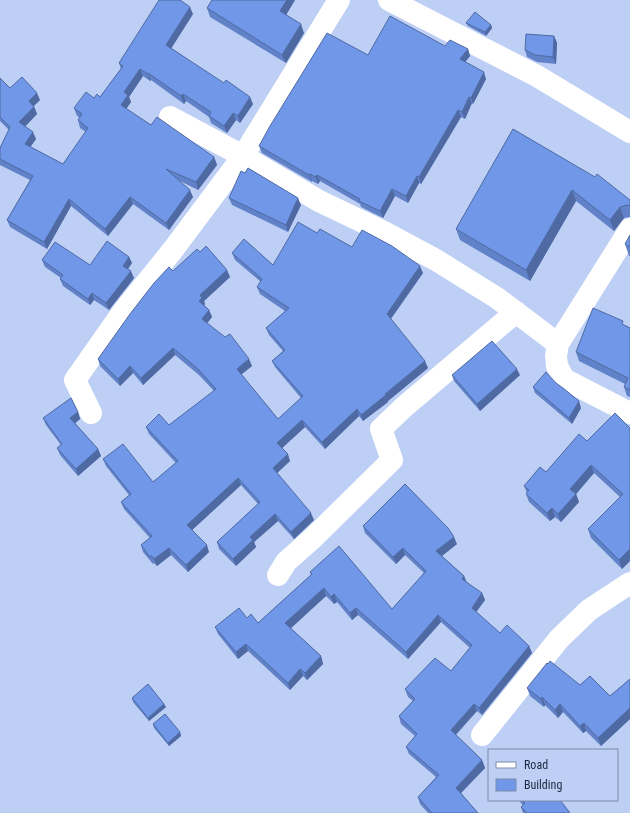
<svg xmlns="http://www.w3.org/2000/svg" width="630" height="813" viewBox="0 0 630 813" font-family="'Roboto Condensed',sans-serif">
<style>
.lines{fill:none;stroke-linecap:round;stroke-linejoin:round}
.minor{stroke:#fff;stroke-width:22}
.wall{fill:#6182c8}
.shaded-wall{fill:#4f6aa3}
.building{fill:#7197e9;stroke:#4f6aa3}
</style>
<rect width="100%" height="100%" fill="#bdcff5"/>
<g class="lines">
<path class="minor" d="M 389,0 L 537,76 L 630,132
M 170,117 L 243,156 L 339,0
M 558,344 L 556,356 L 557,366 L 564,379 L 630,413
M 91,413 L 75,380 L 122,313 L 172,251 L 243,156 L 319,201 L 384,232 L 436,260 L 497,298 L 558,344 L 630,229
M 278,575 L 286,562 L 313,538 L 392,460 L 381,429 L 404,407 L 516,312
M 482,735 L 559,639 L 589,610 L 630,583"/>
</g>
<path class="wall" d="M 212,0 L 295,0 L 286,15 L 304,33 L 286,63 L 210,17 L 207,8 Z
M 193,14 L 171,48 L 253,104 L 240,123 L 236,120 L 227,133 L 211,123 L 209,117 L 186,101 L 184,104 L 151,80 L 150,81 L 143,76 L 129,97 L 131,102 L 126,109 L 151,125 L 214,157 L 217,165 L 198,190 L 180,181 L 193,197 L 169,230 L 133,204 L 108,236 L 71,206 L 47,249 L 10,227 L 7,220 L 30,180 L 0,165 L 0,148 L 9,130 L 0,121 L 0,78 L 10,88 L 40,100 L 34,106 L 37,114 L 25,126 L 36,139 L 30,147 L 63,164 L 86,132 L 80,128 L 78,120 L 80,118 L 77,116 L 74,108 L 94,98 L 100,97 L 121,69 L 119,63 Z
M 466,23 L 491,25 L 492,28 L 486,36 L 468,26 Z
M 554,36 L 557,43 L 556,64 L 537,62 L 527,57 L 525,50 Z
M 445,46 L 468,49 L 470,56 L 465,62 L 486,79 L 473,104 L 472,103 L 465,119 L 461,117 L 421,184 L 419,183 L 408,203 L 395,196 L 383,218 L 361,207 L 360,204 L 320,181 L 318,184 L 312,181 L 312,182 L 262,153 L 259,146 L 368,55 Z
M 513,129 L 630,200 L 630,217 L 624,218 L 614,231 L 576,201 L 530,281 L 460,240 L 456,229 Z
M 229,198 L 301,205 L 288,232 L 232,205 Z
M 317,233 L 352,247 L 423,273 L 391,319 L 428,368 L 388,401 L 388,402 L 363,421 L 359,416 L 325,449 L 305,427 L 282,448 L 290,461 L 277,473 L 314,520 L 294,539 L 278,521 L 254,542 L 256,547 L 236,566 L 219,549 L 217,542 L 258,504 L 241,485 L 192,530 L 209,552 L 188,572 L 171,555 L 157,566 L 154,563 L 153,564 L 143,552 L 141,545 L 150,538 L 124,509 L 121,502 L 129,495 L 106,466 L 103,459 L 153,482 L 176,463 L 149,434 L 146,427 L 169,425 L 214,391 L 199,375 L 175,355 L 143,385 L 133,373 L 120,386 L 100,366 L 98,359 L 173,271 L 200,252 L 230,277 L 204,301 L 205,304 L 204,305 L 209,310 L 212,317 L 207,323 L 252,366 L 241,375 L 278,419 L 301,398 L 275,367 L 272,361 L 283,351 L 269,335 L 266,328 L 285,311 L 260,294 L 257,287 L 261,282 L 235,260 L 232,253 L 273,265 Z
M 625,244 L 630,247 L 630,256 L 629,256 Z
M 129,257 L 132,263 L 128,269 L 134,278 L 109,310 L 94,300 L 90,305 L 63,286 L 60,279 L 61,278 L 45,267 L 42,260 L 90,265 Z
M 625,325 L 630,328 L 630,397 L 627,396 L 624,387 L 625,384 L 579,361 L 576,352 Z
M 452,375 L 520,375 L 480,411 L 454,381 Z
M 533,387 L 581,408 L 572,424 L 535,393 Z
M 78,412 L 80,419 L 75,423 L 98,449 L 101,456 L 78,476 L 60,455 L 57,448 L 61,445 L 46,425 L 43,418 Z
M 630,428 L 630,561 L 622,569 L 591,538 L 588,529 L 620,497 L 594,473 L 576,494 L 579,502 L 561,522 L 555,517 L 550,521 L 529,502 L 526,494 L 527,493 L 524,486 L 546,472 L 587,441 Z
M 363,526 L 457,544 L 442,556 L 464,576 L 466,582 L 482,593 L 485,600 L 476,612 L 500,633 L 529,646 L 532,653 L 482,715 L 477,711 L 456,735 L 482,760 L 485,768 L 461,793 L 478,813 L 428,813 L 420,804 L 418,797 L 436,777 L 409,754 L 406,747 L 415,736 L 401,724 L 399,716 L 413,701 L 408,697 L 405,689 L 451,671 L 470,648 L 441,622 L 408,659 L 358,615 L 352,620 L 337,602 L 334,604 L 326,596 L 290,628 L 321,656 L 323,664 L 307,680 L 303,676 L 290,690 L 248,651 L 238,659 L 218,634 L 215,627 L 247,618 L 258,623 L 311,575 L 310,572 L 392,609 L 424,573 L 405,555 L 396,564 L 365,533 Z
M 630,679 L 630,719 L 601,746 L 586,731 L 583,733 L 563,712 L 558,718 L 545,705 L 544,707 L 530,696 L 527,688 L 580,685 L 610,696 Z
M 132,698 L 164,704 L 166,707 L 149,721 L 133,702 Z
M 153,724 L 180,732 L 181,736 L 169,746 L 154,728 Z
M 519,800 L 560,800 L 570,813 L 523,813 L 521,807 L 523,805 L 520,802 Z"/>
<path class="shaded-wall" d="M 287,0 L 295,0 L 283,20 L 280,11 Z
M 190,7 L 193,14 L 169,52 L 166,45 Z
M 301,24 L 304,33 L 286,63 L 282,55 Z
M 491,25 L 492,28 L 486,36 L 485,32 Z
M 554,36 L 557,43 L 556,64 L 553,57 Z
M 468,49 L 470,56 L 462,66 L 460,59 Z
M 140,69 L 143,76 L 129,97 L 131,102 L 124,112 L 121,105 L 124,92 Z
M 484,72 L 486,79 L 473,104 L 471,98 Z
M 148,73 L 151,80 L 150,81 L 148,74 Z
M 37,93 L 40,100 L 31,108 L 29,101 Z
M 183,94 L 186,101 L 184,104 L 181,96 Z
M 250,97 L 253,104 L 240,123 L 238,116 Z
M 469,97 L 472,103 L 465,119 L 462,112 Z
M 34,107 L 37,114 L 22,130 L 19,122 Z
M 458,110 L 461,117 L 421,184 L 419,177 Z
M 233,113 L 236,120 L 227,133 L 224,126 Z
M 33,132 L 36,139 L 27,152 L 25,144 Z
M 214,157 L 217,165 L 198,190 L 196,182 Z
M 310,174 L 312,181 L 312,182 L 309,175 Z
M 317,175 L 320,181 L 318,184 L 316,177 Z
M 417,176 L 419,183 L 408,203 L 406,196 Z
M 392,189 L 395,196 L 383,218 L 380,211 Z
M 190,190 L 193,197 L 169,230 L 166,223 Z
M 572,190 L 576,201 L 530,281 L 526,270 Z
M 130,197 L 133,204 L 108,236 L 105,229 Z
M 298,198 L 301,205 L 288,232 L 286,225 Z
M 69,199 L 71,206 L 47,249 L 44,242 Z
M 620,207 L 624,218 L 614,231 L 610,220 Z
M 129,257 L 132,263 L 125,273 L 123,266 Z
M 420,266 L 423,273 L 389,321 L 387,314 Z
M 227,270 L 230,277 L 204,301 L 205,304 L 202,308 L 199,301 L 200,295 Z
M 131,271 L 134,278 L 109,310 L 106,303 Z
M 92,293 L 94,300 L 90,305 L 88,299 Z
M 209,310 L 212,317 L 205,326 L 202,319 Z
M 173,348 L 175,355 L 143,385 L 141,378 Z
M 249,359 L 252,366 L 239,376 L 237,369 Z
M 425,361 L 428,368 L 388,401 L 388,402 L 363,421 L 361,415 Z
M 130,366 L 133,373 L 120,386 L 118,379 Z
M 517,369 L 520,375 L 480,411 L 477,404 Z
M 579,401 L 581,408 L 572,424 L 569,418 Z
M 357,409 L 359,416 L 325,449 L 322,442 Z
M 78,412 L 80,419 L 73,425 L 70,418 Z
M 302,420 L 305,427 L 280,450 L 277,443 Z
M 98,449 L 101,456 L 78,476 L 76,469 Z
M 288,454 L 290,461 L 275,475 L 273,468 Z
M 591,465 L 594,473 L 576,494 L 579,502 L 561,522 L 558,514 L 570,489 Z
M 238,478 L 241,485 L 190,532 L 187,525 Z
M 552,508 L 555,517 L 550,521 L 547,513 Z
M 311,513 L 314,520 L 294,539 L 291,532 Z
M 275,514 L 278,521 L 254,542 L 256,547 L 236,566 L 233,559 L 250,537 Z
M 454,537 L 457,544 L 439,558 L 436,551 Z
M 207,545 L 209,552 L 188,572 L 186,565 Z
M 169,548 L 171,555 L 157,566 L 154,559 Z
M 403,548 L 405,555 L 396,564 L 393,557 Z
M 630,549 L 630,561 L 622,569 L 619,560 Z
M 464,576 L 467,583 L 462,579 Z
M 324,588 L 326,596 L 288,631 L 285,623 Z
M 482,593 L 485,600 L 474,615 L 472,608 Z
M 334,594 L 337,602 L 334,604 L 331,597 Z
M 356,608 L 358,615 L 352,620 L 350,613 Z
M 438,615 L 441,622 L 408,659 L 406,652 Z
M 246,644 L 248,651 L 238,659 L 236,652 Z
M 529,646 L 532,653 L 482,715 L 479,708 Z
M 321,656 L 323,664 L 307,680 L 305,673 Z
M 300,669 L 303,676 L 290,690 L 288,683 Z
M 542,697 L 545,705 L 544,707 L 541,699 Z
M 164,704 L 166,707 L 149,721 L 148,718 Z
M 474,704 L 477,711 L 453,737 L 451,730 Z
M 560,704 L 563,712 L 558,718 L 555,710 Z
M 630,708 L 630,719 L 601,746 L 598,738 Z
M 584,723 L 586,731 L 583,733 L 580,726 Z
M 180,732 L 181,736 L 169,746 L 168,743 Z
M 482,760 L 485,768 L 459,795 L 456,788 Z"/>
<path class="building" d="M 159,0 L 180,0 L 190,7 L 166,45 L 224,83 L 226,80 L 250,97 L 238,116 L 233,113 L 224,126 L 209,116 L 211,112 L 183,94 L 181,96 L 148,73 L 148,74 L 140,69 L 124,92 L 128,95 L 121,105 L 151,125 L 157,117 L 214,157 L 196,182 L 166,169 L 190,190 L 166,223 L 130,197 L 105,229 L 69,199 L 44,242 L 7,220 L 33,176 L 0,159 L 0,148 L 10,127 L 0,117 L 0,78 L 10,88 L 22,77 L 37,93 L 29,101 L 34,107 L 19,122 L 33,132 L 25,144 L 63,164 L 88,128 L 78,120 L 82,114 L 74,108 L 86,92 L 94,98 L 97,94 L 100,97 L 123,66 L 119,63 Z
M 212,0 L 287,0 L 280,11 L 301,24 L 282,55 L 207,8 Z
M 475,12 L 491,25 L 485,32 L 466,23 Z
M 390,16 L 445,46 L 450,40 L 468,49 L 460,59 L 484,72 L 471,98 L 469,97 L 462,112 L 458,110 L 419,177 L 417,176 L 406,196 L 392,189 L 380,211 L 359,201 L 360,199 L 317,175 L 316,177 L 310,174 L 309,175 L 259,146 L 270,126 L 327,33 L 368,55 Z
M 526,34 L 554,36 L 553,57 L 535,55 L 525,50 Z
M 513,129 L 595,177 L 597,174 L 630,200 L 630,206 L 627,205 L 620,207 L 610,220 L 572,190 L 526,270 L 456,229 Z
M 248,168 L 298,198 L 286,225 L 229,198 L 241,171 L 245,173 Z
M 298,222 L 317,233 L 320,229 L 352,247 L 362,230 L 392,246 L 420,266 L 387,314 L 425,361 L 385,394 L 386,395 L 361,415 L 357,409 L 322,442 L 302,420 L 277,443 L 288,454 L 273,468 L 311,513 L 291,532 L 275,514 L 250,537 L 253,540 L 233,559 L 217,542 L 260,502 L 238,478 L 187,525 L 207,545 L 186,565 L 169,548 L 154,559 L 152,556 L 150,557 L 141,545 L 152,536 L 121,502 L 131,494 L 103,459 L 123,444 L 153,482 L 178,461 L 146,427 L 159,414 L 169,425 L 216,389 L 197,368 L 173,348 L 141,378 L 130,366 L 118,379 L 98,359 L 130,314 L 154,283 L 169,267 L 173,271 L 197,249 L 200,252 L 206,246 L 227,270 L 200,295 L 202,298 L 199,301 L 209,310 L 202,319 L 225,337 L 230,334 L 249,359 L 237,369 L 278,419 L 303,396 L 272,361 L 285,350 L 266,328 L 289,308 L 257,287 L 262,279 L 232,253 L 244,239 L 273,265 Z
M 630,235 L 630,247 L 625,244 Z
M 107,241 L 129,257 L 123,266 L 131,271 L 106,303 L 92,293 L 88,299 L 60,279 L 63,275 L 42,260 L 55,242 L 90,265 Z
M 593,308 L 623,321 L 622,324 L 630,328 L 630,390 L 624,387 L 628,378 L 576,352 Z
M 492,341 L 517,369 L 477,404 L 452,375 Z
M 546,372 L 556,383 L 563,388 L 579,401 L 569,418 L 533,387 Z
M 71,398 L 78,412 L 70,418 L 98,449 L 76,469 L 57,448 L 62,444 L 43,418 Z
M 615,413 L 630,428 L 630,549 L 619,560 L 588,529 L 623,494 L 591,465 L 570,489 L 576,494 L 558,514 L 552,508 L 547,513 L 526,494 L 529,490 L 524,486 L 540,467 L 546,472 L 579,434 L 587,441 Z
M 405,484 L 448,528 L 454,537 L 436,551 L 464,576 L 462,579 L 482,593 L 472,608 L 500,633 L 507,625 L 529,646 L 479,708 L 474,704 L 451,730 L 482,760 L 456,788 L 478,813 L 432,813 L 418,797 L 439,775 L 406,747 L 417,734 L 399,716 L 415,699 L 405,689 L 435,658 L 451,671 L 472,645 L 438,615 L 406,652 L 356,608 L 350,613 L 334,594 L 331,597 L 324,588 L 285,623 L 321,656 L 305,673 L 300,669 L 288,683 L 246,644 L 236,652 L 215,627 L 239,608 L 247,618 L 251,614 L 258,623 L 312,574 L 310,572 L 339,546 L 392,609 L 426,571 L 403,548 L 393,557 L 363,526 Z
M 550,661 L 580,685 L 590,676 L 610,696 L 630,679 L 630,708 L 598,738 L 584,723 L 580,726 L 560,704 L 555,710 L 542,697 L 541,699 L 527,688 L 547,663 L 548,664 Z
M 148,684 L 164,704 L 148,718 L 132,698 Z
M 165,714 L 180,732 L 168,743 L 153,724 Z
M 522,800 L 560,800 L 570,813 L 527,813 L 521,807 L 525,803 Z"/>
<rect x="488" y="749" width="130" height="52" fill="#bdcff5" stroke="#7d8cac"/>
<rect x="496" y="762" width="20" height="6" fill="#ffffff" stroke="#7d8cac"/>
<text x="524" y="769" font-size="12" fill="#1c283f">Road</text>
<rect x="496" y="779" width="20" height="12" fill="#7197e9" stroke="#7d8cac"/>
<text x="524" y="789" font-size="12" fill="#1c283f">Building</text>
</svg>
